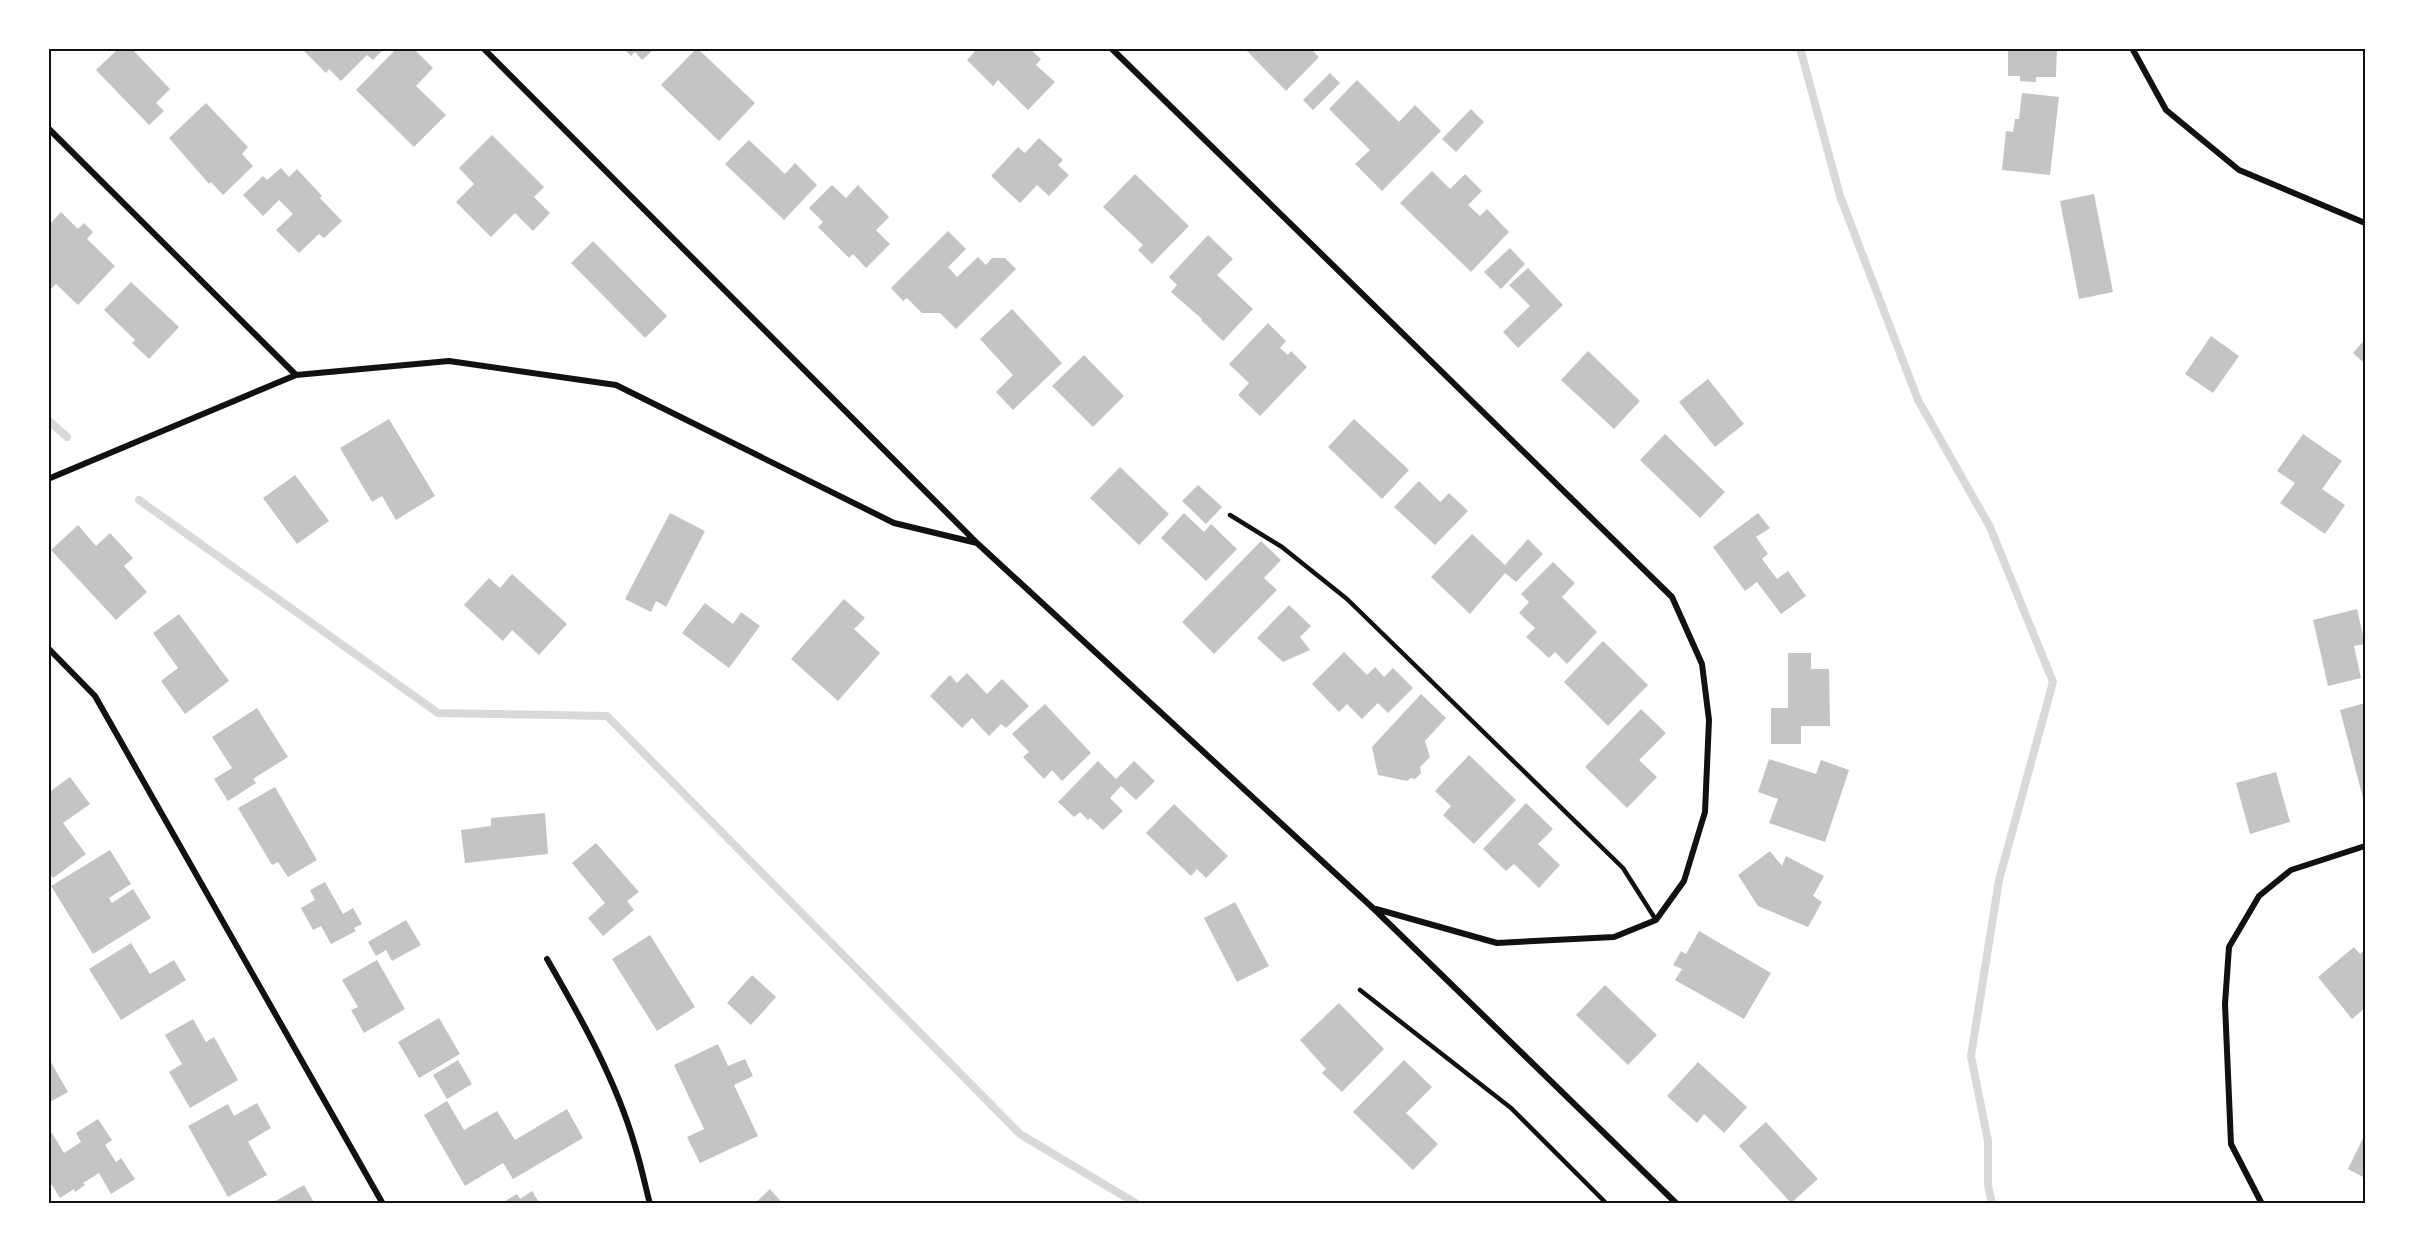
<svg xmlns="http://www.w3.org/2000/svg" width="2413" height="1252" viewBox="0 0 2413 1252" font-family="'Titillium Web',sans-serif">
<style>
.lines{fill:none;stroke-linecap:round;stroke-linejoin:round}
.stream{stroke:#d9d9d9;stroke-width:8}
.building{fill:#c4c4c4}
.service{stroke:#111;stroke-width:4.5}
.minor{stroke:#111;stroke-width:6}
.neatline{fill:none;stroke:#111;stroke-width:2}
</style>
<rect width="100%" height="100%" fill="#fff"/>
<g class="lines">
<path class="stream" d="M 1800,48 L 1840,196 L 1918,400 L 1990,527 L 2053,682 L 1999,880 L 1971,1056 L 1988,1141 L 1988,1185 L 1992,1204
M 48,420 L 67,437
M 139,500 L 438,713 L 607,716 L 1020,1134 L 1137,1204"/>
</g>
<path class="building" d="M 119,48 L 131,48 L 170,89 L 156,103 L 164,111 L 149,125 L 96,70 Z
M 301,48 L 385,48 L 373,60 L 367,55 L 341,81 L 329,69 L 326,73 Z
M 397,48 L 413,48 L 433,68 L 416,86 L 446,115 L 414,147 L 356,90 Z
M 623,48 L 655,48 L 642,60 L 635,52 L 631,56 Z
M 697,48 L 755,103 L 719,141 L 661,85 Z
M 978,48 L 1029,48 L 1041,59 L 1036,65 L 1055,82 L 1028,110 L 998,80 L 993,86 L 967,60 Z
M 1244,48 L 1310,48 L 1319,57 L 1286,91 Z
M 2008,48 L 2057,48 L 2056,77 L 2036,77 L 2036,82 L 2020,81 L 2020,76 L 2008,76 Z
M 1330,73 L 1340,83 L 1313,110 L 1303,100 Z
M 1357,80 L 1399,122 L 1415,105 L 1441,131 L 1382,191 L 1355,164 L 1370,150 L 1329,109 Z
M 2022,93 L 2059,97 L 2050,175 L 2002,170 L 2006,131 L 2013,132 L 2015,119 L 2019,119 Z
M 206,103 L 248,147 L 242,154 L 253,166 L 223,195 L 211,182 L 209,184 L 169,138 Z
M 1471,109 L 1484,122 L 1456,152 L 1442,139 Z
M 492,135 L 544,187 L 534,197 L 550,213 L 533,231 L 515,213 L 491,237 L 456,202 L 474,184 L 459,168 Z
M 1039,138 L 1063,160 L 1058,165 L 1069,175 L 1049,196 L 1037,185 L 1020,203 L 991,176 L 1018,147 L 1025,153 Z
M 749,140 L 785,174 L 795,163 L 817,185 L 784,220 L 725,164 Z
M 281,168 L 289,177 L 297,169 L 322,196 L 320,198 L 342,221 L 324,238 L 319,234 L 299,253 L 276,230 L 293,214 L 279,200 L 263,216 L 243,195 L 263,176 L 267,180 Z
M 1432,171 L 1450,189 L 1465,174 L 1482,191 L 1468,205 L 1480,216 L 1487,209 L 1509,232 L 1471,272 L 1400,203 Z
M 1135,174 L 1189,226 L 1152,264 L 1138,250 L 1143,245 L 1103,207 Z
M 832,185 L 846,198 L 858,185 L 889,217 L 876,230 L 890,244 L 866,268 L 853,254 L 849,258 L 818,227 L 823,222 L 809,208 Z
M 2094,194 L 2113,292 L 2079,299 L 2060,201 Z
M 61,212 L 78,229 L 84,223 L 93,232 L 87,239 L 115,266 L 78,305 L 56,284 L 51,289 L 48,286 L 48,226 Z
M 948,231 L 966,249 L 948,267 L 957,277 L 978,257 L 986,265 L 992,258 L 1005,258 L 1016,269 L 956,329 L 940,313 L 922,313 L 907,298 L 903,301 L 891,288 Z
M 1208,235 L 1233,259 L 1217,275 L 1253,309 L 1223,341 L 1201,320 L 1202,319 L 1171,292 L 1177,285 L 1169,277 Z
M 593,241 L 667,316 L 645,338 L 571,263 Z
M 1510,248 L 1525,264 L 1501,289 L 1484,272 Z
M 1528,268 L 1563,305 L 1518,348 L 1503,332 L 1530,306 L 1509,285 Z
M 131,282 L 179,327 L 149,359 L 132,343 L 135,340 L 104,310 Z
M 1012,309 L 1062,363 L 1013,410 L 996,392 L 1013,375 L 980,339 Z
M 1268,323 L 1286,341 L 1280,348 L 1288,355 L 1291,351 L 1307,367 L 1260,416 L 1238,395 L 1249,383 L 1229,364 Z
M 2211,336 L 2239,356 L 2213,393 L 2185,374 Z
M 2365,339 L 2365,364 L 2353,353 Z
M 1588,351 L 1640,401 L 1614,429 L 1561,380 Z
M 1084,355 L 1124,396 L 1093,427 L 1052,386 Z
M 1708,379 L 1744,424 L 1715,447 L 1679,402 Z
M 389,419 L 435,496 L 396,520 L 382,496 L 372,502 L 340,448 Z
M 1354,419 L 1409,470 L 1382,499 L 1328,447 Z
M 1665,434 L 1725,492 L 1700,518 L 1640,460 Z
M 2303,434 L 2342,461 L 2322,489 L 2345,505 L 2325,534 L 2280,503 L 2295,483 L 2277,471 Z
M 1120,467 L 1169,514 L 1139,545 L 1090,498 Z
M 295,475 L 329,521 L 297,544 L 263,498 Z
M 1419,481 L 1440,502 L 1449,493 L 1468,511 L 1435,545 L 1394,507 Z
M 1198,485 L 1222,507 L 1206,524 L 1182,501 Z
M 670,513 L 705,531 L 666,607 L 656,601 L 651,612 L 625,599 Z
M 1184,513 L 1204,532 L 1211,524 L 1237,549 L 1206,581 L 1161,538 Z
M 1758,513 L 1770,528 L 1756,537 L 1768,554 L 1762,559 L 1777,579 L 1788,571 L 1806,596 L 1781,614 L 1757,582 L 1745,591 L 1713,547 Z
M 78,525 L 96,546 L 110,533 L 133,558 L 124,566 L 147,592 L 116,620 L 51,550 Z
M 1472,534 L 1505,565 L 1528,539 L 1543,554 L 1516,582 L 1505,573 L 1470,614 L 1431,577 Z
M 1261,541 L 1281,560 L 1264,578 L 1277,590 L 1214,654 L 1182,622 Z
M 1553,562 L 1575,583 L 1562,597 L 1597,632 L 1567,664 L 1555,652 L 1549,658 L 1526,637 L 1535,628 L 1519,613 L 1529,602 L 1521,594 Z
M 512,574 L 567,624 L 539,655 L 512,630 L 503,641 L 464,605 L 489,578 L 500,588 Z
M 844,599 L 865,618 L 854,629 L 880,653 L 838,701 L 791,659 Z
M 705,603 L 733,624 L 741,612 L 760,626 L 729,668 L 682,633 Z
M 1289,605 L 1311,626 L 1300,637 L 1310,650 L 1283,662 L 1257,638 Z
M 2357,609 L 2365,644 L 2354,646 L 2361,678 L 2328,686 L 2313,620 Z
M 179,614 L 229,681 L 185,714 L 161,681 L 178,668 L 153,633 Z
M 1603,641 L 1648,685 L 1608,726 L 1564,682 Z
M 1344,652 L 1367,675 L 1375,667 L 1384,677 L 1393,668 L 1413,688 L 1388,713 L 1378,703 L 1362,719 L 1347,704 L 1339,712 L 1312,684 Z
M 1788,653 L 1811,653 L 1811,669 L 1829,669 L 1830,726 L 1801,726 L 1801,744 L 1771,744 L 1771,708 L 1788,708 Z
M 967,673 L 987,694 L 1002,679 L 1029,706 L 1006,728 L 1001,724 L 989,736 L 972,718 L 962,728 L 930,696 L 950,675 L 957,683 Z
M 1421,694 L 1446,718 L 1425,741 L 1430,757 L 1420,767 L 1421,773 L 1415,779 L 1411,778 L 1407,781 L 1378,775 L 1372,747 Z
M 2365,703 L 2365,802 L 2364,802 L 2340,710 Z
M 1045,704 L 1091,753 L 1062,781 L 1052,770 L 1044,779 L 1023,757 L 1029,752 L 1012,734 Z
M 257,708 L 288,757 L 253,779 L 256,783 L 228,801 L 214,779 L 232,768 L 212,737 Z
M 1641,709 L 1666,733 L 1639,760 L 1657,777 L 1627,808 L 1585,767 Z
M 1469,755 L 1516,800 L 1474,844 L 1443,815 L 1451,806 L 1435,791 Z
M 1769,759 L 1816,774 L 1821,760 L 1849,770 L 1825,842 L 1769,823 L 1778,799 L 1758,792 Z
M 1098,761 L 1116,779 L 1134,761 L 1155,781 L 1136,800 L 1121,786 L 1110,798 L 1123,811 L 1103,830 L 1090,818 L 1088,820 L 1080,812 L 1074,817 L 1058,802 Z
M 2276,772 L 2290,822 L 2250,834 L 2236,783 Z
M 70,777 L 90,804 L 63,823 L 86,854 L 53,878 L 48,871 L 48,793 Z
M 275,787 L 317,860 L 288,877 L 278,862 L 272,865 L 238,808 Z
M 1526,803 L 1553,829 L 1538,844 L 1560,865 L 1539,888 L 1514,864 L 1506,871 L 1483,849 Z
M 1174,804 L 1228,856 L 1206,878 L 1197,869 L 1191,876 L 1146,833 Z
M 545,813 L 548,854 L 465,863 L 461,830 L 491,826 L 491,818 Z
M 596,843 L 639,892 L 627,901 L 634,910 L 603,936 L 588,918 L 605,903 L 572,863 Z
M 110,850 L 131,884 L 109,898 L 112,903 L 133,889 L 151,918 L 93,954 L 51,886 Z
M 1770,851 L 1782,866 L 1786,856 L 1824,876 L 1813,896 L 1822,902 L 1808,927 L 1758,906 L 1738,875 Z
M 325,882 L 343,914 L 353,908 L 362,924 L 354,928 L 356,931 L 331,944 L 321,926 L 313,930 L 301,908 L 315,900 L 310,890 Z
M 1235,902 L 1269,966 L 1237,982 L 1204,918 Z
M 406,920 L 421,945 L 392,961 L 386,950 L 376,956 L 368,942 Z
M 1699,931 L 1771,973 L 1744,1019 L 1675,980 L 1682,969 L 1673,965 L 1681,951 L 1686,954 Z
M 650,935 L 695,1007 L 657,1031 L 612,959 Z
M 131,943 L 150,974 L 174,960 L 186,980 L 121,1020 L 89,969 Z
M 2354,947 L 2360,954 L 2365,949 L 2365,1008 L 2352,1019 L 2318,977 Z
M 377,960 L 405,1009 L 364,1033 L 351,1010 L 358,1007 L 342,980 Z
M 752,975 L 776,997 L 751,1025 L 727,1003 Z
M 1605,985 L 1657,1035 L 1628,1065 L 1576,1015 Z
M 1339,1003 L 1384,1049 L 1342,1092 L 1322,1073 L 1326,1069 L 1300,1040 Z
M 439,1018 L 460,1054 L 419,1078 L 398,1042 Z
M 193,1019 L 206,1042 L 214,1037 L 238,1080 L 190,1108 L 169,1072 L 182,1064 L 165,1035 Z
M 718,1044 L 728,1066 L 745,1059 L 753,1076 L 734,1085 L 758,1136 L 700,1163 L 687,1137 L 704,1129 L 674,1065 Z
M 48,1057 L 68,1092 L 48,1103 Z
M 458,1060 L 472,1084 L 447,1099 L 433,1075 Z
M 1404,1060 L 1432,1087 L 1406,1113 L 1438,1144 L 1413,1170 L 1353,1112 Z
M 1698,1062 L 1747,1107 L 1724,1133 L 1704,1114 L 1697,1123 L 1667,1096 Z
M 447,1101 L 464,1130 L 497,1111 L 515,1140 L 567,1109 L 583,1138 L 513,1179 L 503,1163 L 465,1186 L 424,1115 Z
M 257,1103 L 271,1128 L 248,1142 L 267,1175 L 228,1197 L 188,1126 L 228,1104 L 234,1116 Z
M 98,1119 L 112,1140 L 105,1145 L 116,1162 L 121,1158 L 135,1179 L 111,1194 L 99,1173 L 83,1183 L 85,1185 L 75,1192 L 74,1189 L 60,1198 L 48,1179 L 48,1135 L 52,1133 L 64,1153 L 81,1142 L 76,1133 Z
M 1766,1122 L 1818,1179 L 1791,1203 L 1739,1146 Z
M 2365,1134 L 2365,1178 L 2348,1169 Z
M 304,1185 L 315,1204 L 270,1204 Z
M 770,1189 L 783,1204 L 754,1204 Z
M 532,1191 L 540,1204 L 500,1204 L 517,1194 L 520,1199 Z"/>
<g class="lines">
<path class="service" d="M 1230,515 L 1282,547 L 1347,599 L 1623,868 L 1656,920
M 1360,990 L 1511,1108 L 1607,1204"/>
<path class="minor" d="M 483,48 L 977,543 L 1374,909 L 1677,1204
M 1111,48 L 1672,597 L 1702,664 L 1709,720 L 1705,812 L 1684,881 L 1656,920 L 1614,937 L 1497,943 L 1376,909
M 2132,48 L 2166,110 L 2239,170 L 2365,223
M 48,128 L 296,375
M 48,479 L 296,375 L 449,361 L 616,385 L 894,523 L 977,543
M 48,648 L 95,696 L 383,1204
M 547,959 C 581,1018 616,1080 635,1146 C 641,1165 645,1185 650,1204
M 2262,1204 L 2231,1144 L 2225,1004 L 2229,947 L 2259,896 L 2291,870 L 2365,846"/>
</g>
<rect width="2413" height="1252" fill="none" stroke="#ffffff" stroke-width="99"/>
<rect x="50" y="50" width="2314" height="1152" class="neatline"/>
</svg>
